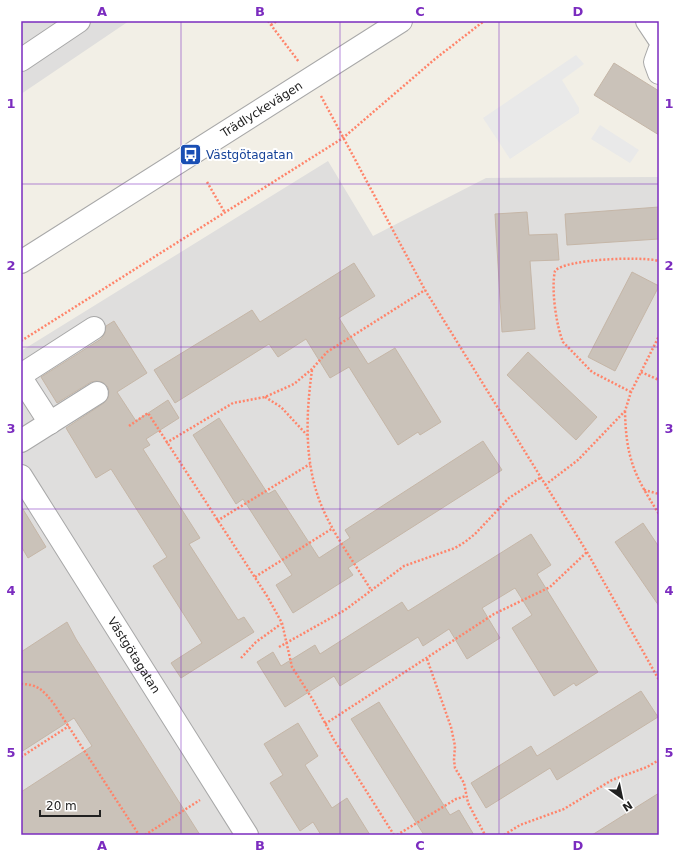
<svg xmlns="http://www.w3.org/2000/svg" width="680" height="856" viewBox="0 0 680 856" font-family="'DejaVu Sans',sans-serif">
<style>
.residential{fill:#dfdedd}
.parking{fill:#e9e9e9}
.building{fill:#cac2b9;stroke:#c5b6a7}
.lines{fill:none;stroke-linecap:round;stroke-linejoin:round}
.minor-casing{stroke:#a8a8a8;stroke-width:24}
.path{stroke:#ff846a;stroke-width:2.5;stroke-dasharray:2 2;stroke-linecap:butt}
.minor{stroke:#fff;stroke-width:22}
.grid{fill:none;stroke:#7b2cbf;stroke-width:1;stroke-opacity:0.55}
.labels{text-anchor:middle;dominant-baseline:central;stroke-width:4;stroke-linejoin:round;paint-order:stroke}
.street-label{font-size:12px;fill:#212121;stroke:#fff}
.transit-label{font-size:12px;fill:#164399;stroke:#fff;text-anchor:start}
.neatline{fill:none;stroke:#7b2cbf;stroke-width:1.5}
.grid-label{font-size:13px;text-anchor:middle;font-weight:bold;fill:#7b2cbf}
</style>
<rect width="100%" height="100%" fill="#f2efe6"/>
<path class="residential" d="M 21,21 L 129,21 L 21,94 Z
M 328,161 L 373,236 L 486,178 L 659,177 L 659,835 L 21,835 L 21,351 Z"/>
<path class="parking" d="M 576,55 L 584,64 L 562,80 L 579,108 L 579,113 L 510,159 L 483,118 Z
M 600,125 L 639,150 L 630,163 L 591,139 Z"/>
<path class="building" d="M 614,63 L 659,91 L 659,135 L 594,95 Z
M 659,207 L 659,239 L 567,245 L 565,214 Z
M 527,212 L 529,235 L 557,234 L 559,260 L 530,261 L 535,329 L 502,332 L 495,214 Z
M 354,263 L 375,296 L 339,318 L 368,364 L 395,348 L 441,422 L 420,435 L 418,432 L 398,445 L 349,367 L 330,378 L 306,339 L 278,357 L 269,344 L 175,403 L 154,370 L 252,310 L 260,322 Z
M 632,272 L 659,286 L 615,371 L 588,357 Z
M 114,321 L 147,373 L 117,392 L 136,421 L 168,400 L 179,418 L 146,439 L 150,445 L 143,449 L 200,538 L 189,544 L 238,620 L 244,617 L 254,632 L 181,678 L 171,663 L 202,643 L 153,566 L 167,557 L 111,469 L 96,478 L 66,428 L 104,403 L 108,398 L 109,392 L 108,387 L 102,382 L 96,381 L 91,382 L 57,403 L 41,377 L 101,339 L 105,333 L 106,326 Z
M 528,352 L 597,417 L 576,440 L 507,375 Z
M 219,418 L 268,494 L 275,490 L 319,558 L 350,538 L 345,530 L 483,441 L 502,470 L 348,568 L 353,575 L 293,613 L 276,585 L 292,575 L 243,499 L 236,504 L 193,435 Z
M 21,506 L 46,547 L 28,558 L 21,546 Z
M 643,523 L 659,547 L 659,606 L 615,542 Z
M 531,534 L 551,565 L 537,574 L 598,672 L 576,686 L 574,683 L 554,696 L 512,628 L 532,615 L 515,588 L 482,608 L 500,638 L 467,659 L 449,629 L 423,646 L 418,637 L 340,686 L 334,676 L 285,707 L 257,662 L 273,652 L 281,666 L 315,645 L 320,654 L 402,602 L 408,611 Z
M 67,622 L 76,639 L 200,835 L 21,835 L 21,792 L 92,746 L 74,718 L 21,752 L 21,652 Z
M 641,691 L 658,717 L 557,780 L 550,768 L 486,808 L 471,783 L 531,746 L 537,756 Z
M 379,702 L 450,815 L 459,810 L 474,835 L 424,835 L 351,719 Z
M 298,723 L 318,756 L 305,765 L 332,808 L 347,798 L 370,835 L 321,835 L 313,822 L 300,831 L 270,783 L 283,775 L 264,744 Z
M 659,793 L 659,835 L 592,835 Z"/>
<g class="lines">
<defs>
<g id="minor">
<path d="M 647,21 L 659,39"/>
<path d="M 659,51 L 655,62 L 659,73"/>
<path d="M 21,60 L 79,21"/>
<path id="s1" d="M 21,262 L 401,21"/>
<path d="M 21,375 L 94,328"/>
<path d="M 21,378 L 50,423"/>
<path d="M 21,441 L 97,393"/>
<path id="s2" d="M 21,476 L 247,835"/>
</g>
</defs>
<use href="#minor" class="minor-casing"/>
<path class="path" d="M 268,21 L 299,62
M 271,25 L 277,21
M 321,96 L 425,290 L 587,552 L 659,680
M 207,182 L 225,213
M 21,341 L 343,138 L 435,59 L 484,21
M 312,370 C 306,414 304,460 320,502 C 332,533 354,562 371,590
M 641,372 L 659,380
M 631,392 L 592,372 L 563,342 C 556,325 551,288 555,271 C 564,259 643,256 659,261
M 265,397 L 281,407 L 307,435
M 625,411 C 626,458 634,475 659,514
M 129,426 L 148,413 L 267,596 L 282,623 L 292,667 L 313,700 L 334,740 L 394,835
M 166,443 L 233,403 L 265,397 L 294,384 L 312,369 L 327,352 L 425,290
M 545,485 L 578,460 L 625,411 L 631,392 L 659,336
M 644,490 L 659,494
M 217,521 L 310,464
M 255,577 L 333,528
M 279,647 L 345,610 L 404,566 L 455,548 L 465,542 L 475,534 L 509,498 L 540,478
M 241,658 L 256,642 L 281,624
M 427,659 L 451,727 L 455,746 L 454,760 L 455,768 L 464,783 L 468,803 L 485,835
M 21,684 C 38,684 44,691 54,704 L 139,835
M 325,724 L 494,614 L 550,587 L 587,552
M 21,757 L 69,726
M 145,835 L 200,800
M 397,835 L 456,799 L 466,796
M 504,835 L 520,825 L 564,809 L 612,780 L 647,767 L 659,760"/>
<use href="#minor" class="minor"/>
</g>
<path class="grid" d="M 181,21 L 181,835M 340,21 L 340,835M 499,21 L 499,835M 21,184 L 659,184M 21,347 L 659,347M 21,509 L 659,509M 21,672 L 659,672"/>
<defs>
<symbol id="bus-square" viewBox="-11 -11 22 22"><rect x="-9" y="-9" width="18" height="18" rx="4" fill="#1a4fb4" stroke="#fff"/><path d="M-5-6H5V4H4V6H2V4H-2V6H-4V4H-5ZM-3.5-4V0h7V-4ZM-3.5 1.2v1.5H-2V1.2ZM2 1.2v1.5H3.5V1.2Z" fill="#fff"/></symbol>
</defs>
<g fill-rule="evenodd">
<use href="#bus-square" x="178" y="142" width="25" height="25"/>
</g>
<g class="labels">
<g class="street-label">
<text stroke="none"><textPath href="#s1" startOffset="285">Trädlyckevägen</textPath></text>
<text stroke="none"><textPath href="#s2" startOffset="212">Västgötagatan</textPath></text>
</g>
<g class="transit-label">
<text x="206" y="155">Västgötagatan</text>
</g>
</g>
<rect width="680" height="856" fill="none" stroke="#ffffff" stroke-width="44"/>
<g transform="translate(622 798) rotate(147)" stroke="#ffffff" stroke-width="3" paint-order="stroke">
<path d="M0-3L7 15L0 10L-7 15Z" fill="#212121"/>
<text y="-6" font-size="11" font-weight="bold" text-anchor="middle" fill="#212121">N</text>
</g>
<path d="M40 810v6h60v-6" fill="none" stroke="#212121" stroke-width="2"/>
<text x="46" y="810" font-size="12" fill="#212121" stroke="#ffffff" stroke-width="3" paint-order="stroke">20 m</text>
<rect x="22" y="22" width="636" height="812" class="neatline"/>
<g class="grid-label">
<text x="102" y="16">A</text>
<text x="260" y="16">B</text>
<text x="420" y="16">C</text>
<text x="578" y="16">D</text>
<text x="11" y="108">1</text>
<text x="669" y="108">1</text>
<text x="11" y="270">2</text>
<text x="669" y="270">2</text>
<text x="11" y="433">3</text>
<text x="669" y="433">3</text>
<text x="11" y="595">4</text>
<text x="669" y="595">4</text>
<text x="11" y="757">5</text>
<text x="669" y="757">5</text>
<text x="102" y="850">A</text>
<text x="260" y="850">B</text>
<text x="420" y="850">C</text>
<text x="578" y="850">D</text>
</g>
</svg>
